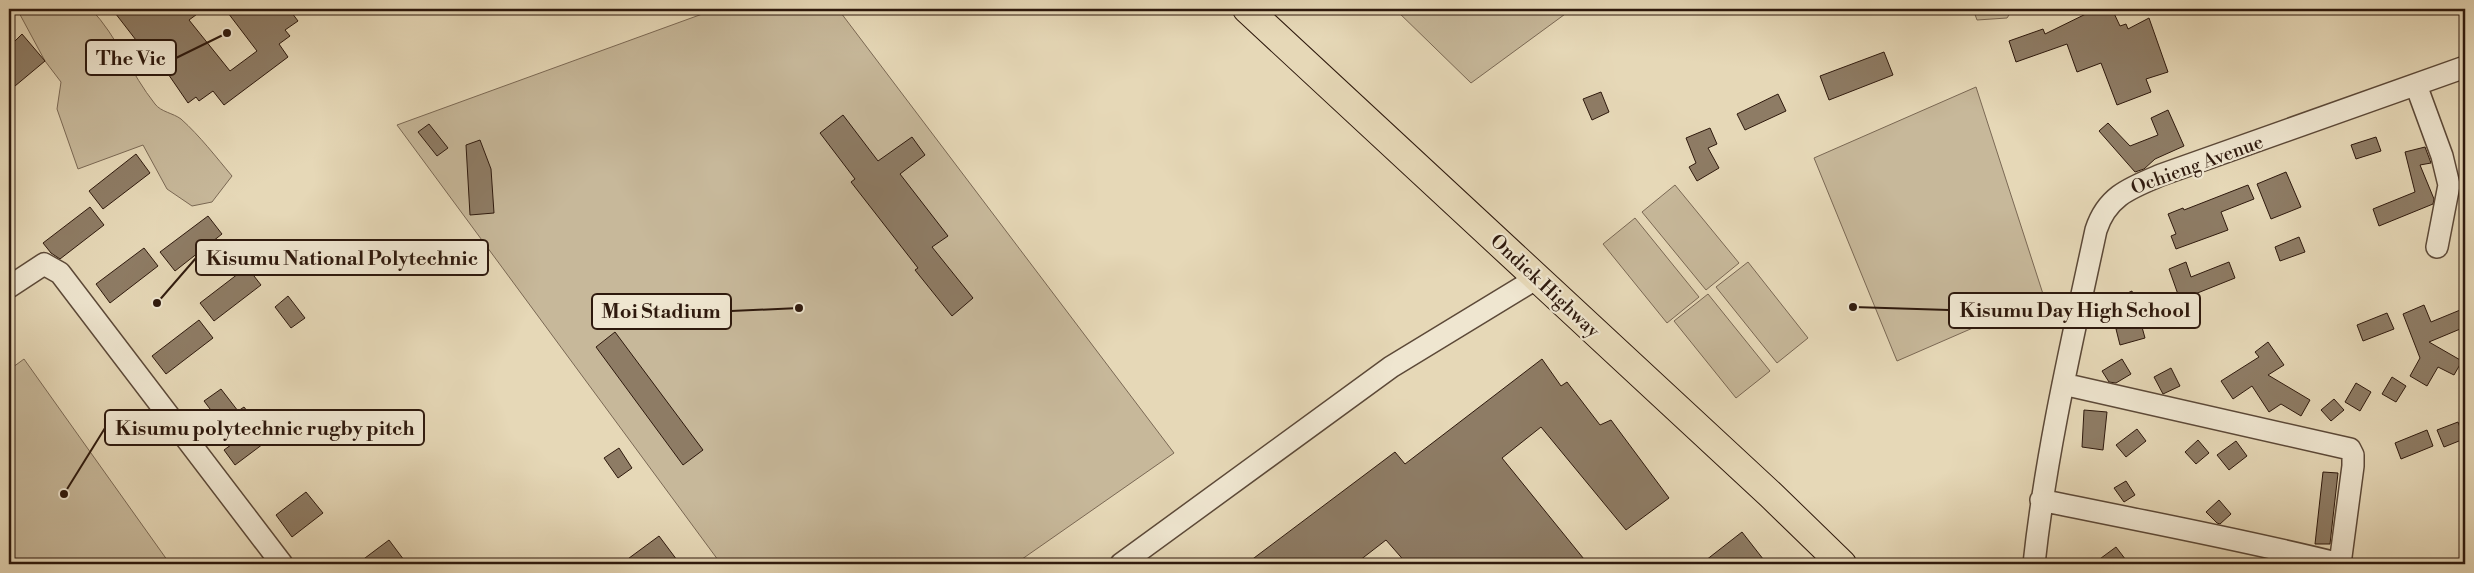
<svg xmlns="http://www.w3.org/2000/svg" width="2474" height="573" viewBox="0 0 2474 573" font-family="'Libre Bodoni',serif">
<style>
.green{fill:#c7b89a;stroke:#7a6854}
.building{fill:#8e7c65;stroke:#2e190d}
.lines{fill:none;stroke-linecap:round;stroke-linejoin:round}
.minor-casing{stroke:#5c4938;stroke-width:24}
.major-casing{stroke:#2e190d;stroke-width:30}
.minor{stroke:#efe6d0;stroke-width:21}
.major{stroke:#e6d8b7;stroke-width:28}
.labels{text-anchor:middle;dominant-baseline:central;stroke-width:4.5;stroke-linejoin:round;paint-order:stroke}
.street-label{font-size:19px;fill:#2e190d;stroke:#efe6d0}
.leader{fill:none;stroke:#2e190d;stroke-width:2}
.callout-dot{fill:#2e190d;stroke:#efe6d0;stroke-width:2}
.callout{fill:#efe6d0;stroke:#2e190d;stroke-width:2}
.callout-label{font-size:20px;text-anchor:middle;font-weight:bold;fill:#2e190d}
</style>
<rect width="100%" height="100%" fill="#e6d8b7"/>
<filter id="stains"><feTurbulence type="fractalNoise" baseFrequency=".004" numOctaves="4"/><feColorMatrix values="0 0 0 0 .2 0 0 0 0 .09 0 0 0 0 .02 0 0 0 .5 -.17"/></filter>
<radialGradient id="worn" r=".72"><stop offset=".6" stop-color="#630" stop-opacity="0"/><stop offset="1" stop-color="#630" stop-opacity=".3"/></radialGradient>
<path class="green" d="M 17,9 L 91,9 C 117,36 131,74 155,104 C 161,112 173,113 181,119 C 200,136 216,157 232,176 L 212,202 L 192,206 L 167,189 L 143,145 L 78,169 L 57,109 L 61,82 L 45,61 Z
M 716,9 L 838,9 L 1174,453 L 1015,564 L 721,564 L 397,125 Z
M 1395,9 L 1572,9 L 1471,83 Z
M 1973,9 L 2013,9 L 2007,18 L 1977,20 Z
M 1976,87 L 2044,297 L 1897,361 L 1814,158 Z
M 1675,185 L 1739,263 L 1706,290 L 1642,212 Z
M 1635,218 L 1699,297 L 1667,323 L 1603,244 Z
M 1748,262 L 1808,338 L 1777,363 L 1716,287 Z
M 1708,294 L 1770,371 L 1736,398 L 1674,321 Z
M 24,359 L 170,564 L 9,564 L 9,370 Z"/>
<path class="building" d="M 112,9 L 204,9 L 189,20 L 230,71 L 257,51 L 225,9 L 289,9 L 298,21 L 285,30 L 290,36 L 279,44 L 288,57 L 224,105 L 213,91 L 199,101 L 196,97 L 188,103 L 151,49 L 146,53 Z
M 2096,9 L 2112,9 L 2120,26 L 2126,24 L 2128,29 L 2149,18 L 2168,72 L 2146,79 L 2151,92 L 2117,105 L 2101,63 L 2077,72 L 2067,44 L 2016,62 L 2009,41 L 2043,29 L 2045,34 Z
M 22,34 L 45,61 L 9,91 L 9,47 Z
M 1884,52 L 1893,75 L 1829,100 L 1820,76 Z
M 1601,92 L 1609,112 L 1592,120 L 1583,99 Z
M 1778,94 L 1786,111 L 1745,130 L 1737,114 Z
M 2168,110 L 2184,146 L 2155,159 L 2144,169 L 2135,172 L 2099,131 L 2108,123 L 2130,146 L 2158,135 L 2151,118 Z
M 843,115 L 878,161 L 912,137 L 925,155 L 900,174 L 948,236 L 932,247 L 973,298 L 952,316 L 915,270 L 918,268 L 851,182 L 855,179 L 820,133 Z
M 429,124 L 448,148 L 437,156 L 418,132 Z
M 1710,128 L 1717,144 L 1708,148 L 1719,168 L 1697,181 L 1689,167 L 1696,163 L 1686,138 Z
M 2376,137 L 2381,151 L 2356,159 L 2351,145 Z
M 480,140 L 491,169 L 494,213 L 470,215 L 466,145 Z
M 2425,147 L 2431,163 L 2420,165 L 2434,199 L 2433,204 L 2379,226 L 2373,209 L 2415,192 L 2405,152 Z
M 136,154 L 150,173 L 103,209 L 89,191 Z
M 2286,172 L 2301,207 L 2271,219 L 2257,184 Z
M 2248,185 L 2254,199 L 2221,212 L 2228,230 L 2176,249 L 2171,236 L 2176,234 L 2168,214 L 2183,208 L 2184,210 Z
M 90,207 L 104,225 L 60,259 L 51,253 L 43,243 Z
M 208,216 L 222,234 L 175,271 L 160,252 Z
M 2299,237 L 2305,252 L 2280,261 L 2275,247 Z
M 144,248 L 158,266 L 110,303 L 96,284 Z
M 2186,262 L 2191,277 L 2229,262 L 2235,278 L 2180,300 L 2169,269 Z
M 247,267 L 261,285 L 214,321 L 200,303 Z
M 2132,291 L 2145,338 L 2120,345 L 2116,329 L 2124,327 L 2112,300 Z
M 288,296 L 305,318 L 291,328 L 275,307 Z
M 2424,305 L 2431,322 L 2465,308 L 2465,327 L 2429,342 L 2462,361 L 2454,375 L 2438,367 L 2427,386 L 2410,376 L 2420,358 L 2403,314 Z
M 2387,313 L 2394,329 L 2363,341 L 2357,325 Z
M 199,320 L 213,338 L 166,374 L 152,356 Z
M 615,332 L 703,450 L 683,465 L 596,347 Z
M 2268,342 L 2284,365 L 2268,375 L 2310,400 L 2301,416 L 2281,404 L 2269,412 L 2252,386 L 2233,399 L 2221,381 L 2259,357 L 2255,352 Z
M 1542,359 L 1561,386 L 1567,382 L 1600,425 L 1611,420 L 1669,498 L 1626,530 L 1541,427 L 1502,458 L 1588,564 L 1407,564 L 1386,540 L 1355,564 L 1246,564 L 1395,452 L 1405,464 Z
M 2122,359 L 2131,374 L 2116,383 L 2109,382 L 2102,371 Z
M 2171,368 L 2180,386 L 2163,394 L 2154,377 Z
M 2392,377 L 2406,386 L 2396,402 L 2382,394 Z
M 2356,383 L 2371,392 L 2360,411 L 2345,402 Z
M 221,389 L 238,411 L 244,407 L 258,425 L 264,420 L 275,435 L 235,465 L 224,450 L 235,442 L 204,401 Z
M 2334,399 L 2344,410 L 2331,421 L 2321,410 Z
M 2084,410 L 2107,412 L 2103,450 L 2082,447 Z
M 2458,422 L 2464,439 L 2444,447 L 2437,430 Z
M 2137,429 L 2146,441 L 2126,457 L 2116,445 Z
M 2427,430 L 2433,446 L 2401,459 L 2395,443 Z
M 2198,440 L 2209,453 L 2196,464 L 2185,452 Z
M 2236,441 L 2247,456 L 2229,470 L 2217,455 Z
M 619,448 L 632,468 L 618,478 L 604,458 Z
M 2323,472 L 2338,473 L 2330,544 L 2315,544 Z
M 2126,481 L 2135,495 L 2124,502 L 2114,488 Z
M 306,492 L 323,513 L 292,537 L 276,515 Z
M 2219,500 L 2231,514 L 2220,524 L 2217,523 L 2206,512 Z
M 1742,532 L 1767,564 L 1701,564 Z
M 659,536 L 680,564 L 621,564 Z
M 389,540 L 407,564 L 357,564 Z
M 2116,547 L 2129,564 L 2093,564 Z"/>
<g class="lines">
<defs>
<path id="minor" d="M 2416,85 L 2442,156 L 2449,185 L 2437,247
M 9,287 L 44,264 L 60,273 L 282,564
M 2063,384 L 2350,449 L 2353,455 L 2353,466 L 2340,564
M 2041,500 C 2141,521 2241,539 2340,564
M 1121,564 L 1391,367 L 1537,278
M 2034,564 C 2046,452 2072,341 2096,230 C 2107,196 2130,188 2161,175 L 2465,67"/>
<path id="major" d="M 1247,9 L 1771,495 L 1842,564"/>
</defs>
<use href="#minor" class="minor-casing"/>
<use href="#major" class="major-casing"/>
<use href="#minor" class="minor"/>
<use href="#major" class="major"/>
</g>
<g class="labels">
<g class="street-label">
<text transform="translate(2197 165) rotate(-20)">Ochieng Avenue</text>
<text transform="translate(1545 286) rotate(43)">Ondiek Highway</text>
</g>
</g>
<path class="leader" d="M227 33L176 58M157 303L196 258M1853 307L1949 310M799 308L731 311M64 494L105 428"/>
<g class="callout-dot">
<circle cx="227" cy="33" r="5"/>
<circle cx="157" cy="303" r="5"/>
<circle cx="1853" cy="307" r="5"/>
<circle cx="799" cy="308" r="5"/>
<circle cx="64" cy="494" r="5"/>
</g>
<g class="callout">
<rect x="86" y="40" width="90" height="35" rx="5"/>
<rect x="196" y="240" width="292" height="35" rx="5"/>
<rect x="1949" y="293" width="251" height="35" rx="5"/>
<rect x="592" y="294" width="139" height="35" rx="5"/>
<rect x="105" y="410" width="319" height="35" rx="5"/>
</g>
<g class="callout-label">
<text x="131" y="65">The Vic</text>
<text x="342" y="265">Kisumu National Polytechnic</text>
<text x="2075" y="317">Kisumu Day High School</text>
<text x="661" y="318">Moi Stadium</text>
<text x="265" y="435">Kisumu polytechnic rugby pitch</text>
</g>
<rect width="2474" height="573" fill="none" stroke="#e6d8b7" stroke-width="30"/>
<rect x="10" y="10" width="2454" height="553" fill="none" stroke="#2e190d" stroke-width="2.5"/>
<rect x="15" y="15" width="2444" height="543" fill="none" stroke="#2e190d"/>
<rect width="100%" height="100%" filter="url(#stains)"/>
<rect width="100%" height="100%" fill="url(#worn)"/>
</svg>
